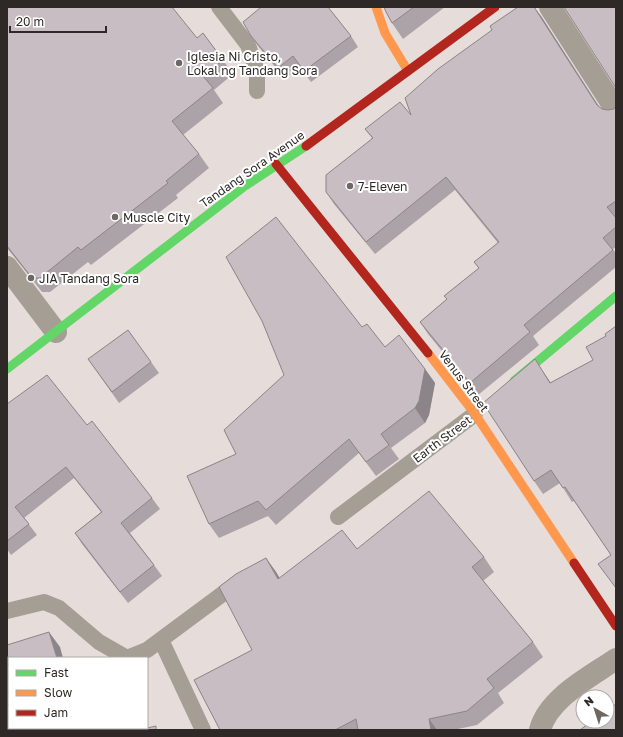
<svg xmlns="http://www.w3.org/2000/svg" width="623" height="737" viewBox="0 0 623 737" font-family="'Golos Text',sans-serif">
<style>
.lines{fill:none;stroke-linecap:round;stroke-linejoin:round}
.lane{stroke:#a59e94;stroke-width:16}
.street{stroke:#a59e94;stroke-width:22}
.fast{stroke:#63d668;stroke-width:9}
.slow{stroke:#ff974d;stroke-width:9}
.jam{stroke:#b3261e;stroke-width:9}
.wall{fill:#aba3a7}
.shaded-wall{fill:#8b8488}
.building{fill:#c7bdc2;stroke:#8b8488}
.poi-dot{fill:#6e6865;stroke:#fff;stroke-width:1.5}
.labels{text-anchor:middle;dominant-baseline:central;stroke-width:4;stroke-linejoin:round;paint-order:stroke}
.poi-label{font-size:12px;fill:#2e2926;stroke:#fff;text-anchor:start}
.street-label{font-size:12px;fill:#2e2926;stroke:#fff}
</style>
<rect width="100%" height="100%" fill="#e6ddda"/>
<g class="lines">
<path class="lane" d="M 219,7 L 248,45 L 257,71 L 257,91
M 338,517 L 475,414
M 7,611 L 44,602 L 59,608 L 99,642 L 127,658 L 147,650 L 240,581
M 161,640 L 203,730"/>
<path class="street" d="M 550,7 L 616,110
M 7,267 L 56,332
M 540,730 C 548,698 590,677 616,659"/>
<path class="fast" d="M 7,369 L 245,186 L 306,146
M 514,381 L 616,296"/>
<path class="slow" d="M 376,7 L 385,33 L 408,71
M 428,353 L 475,414 L 574,563"/>
<path class="jam" d="M 306,146 L 495,7
M 276,164 L 428,353
M 574,563 L 616,626"/>
</g>
<path class="wall" d="M 7,7 L 197,38 L 223,60 L 233,74 L 214,90 L 223,103 L 183,135 L 199,154 L 209,168 L 176,195 L 178,198 L 91,265 L 88,262 L 50,292 L 42,292 L 7,248 Z
M 384,7 L 445,7 L 403,39 L 392,23 Z
M 260,8 L 351,36 L 358,47 L 311,82 L 300,67 L 285,79 L 258,46 L 251,36 Z
M 541,16 L 599,106 L 602,109 L 608,110 L 614,109 L 616,106 L 616,247 L 613,249 L 616,254 L 616,267 L 533,336 L 539,345 L 478,395 L 428,334 L 420,322 L 447,299 L 444,296 L 479,268 L 474,262 L 498,243 L 455,190 L 375,254 L 334,204 L 326,192 L 372,138 L 365,129 L 411,115 Z
M 616,326 L 611,555 L 574,501 L 572,502 L 560,483 L 543,494 L 534,481 L 544,373 L 551,383 L 593,360 L 606,336 Z
M 385,347 L 425,369 L 435,383 L 429,415 L 425,423 L 391,448 L 399,459 L 376,476 L 359,453 L 276,525 L 268,516 L 219,538 L 209,524 L 236,454 Z
M 88,359 L 151,362 L 159,373 L 119,403 Z
M 7,404 L 87,425 L 152,498 L 160,509 L 130,533 L 154,565 L 162,576 L 128,603 L 82,544 L 75,533 L 101,512 L 74,478 L 24,518 L 37,535 L 11,555 L 7,549 Z
M 357,549 L 484,557 L 494,572 L 483,581 L 533,642 L 543,657 L 498,693 L 504,703 L 477,725 L 453,730 L 220,730 L 252,650 L 266,558 L 276,572 L 280,578 Z"/>
<path class="shaded-wall" d="M 534,7 L 541,16 L 605,117 L 597,105 Z
M 535,359 L 544,373 L 559,396 L 550,383 Z
M 425,369 L 435,383 L 429,415 L 425,423 L 415,408 Z
M 266,558 L 276,572 L 288,594 L 278,579 Z
M 49,632 L 60,647 L 63,658 L 57,658 Z
M 429,719 L 437,730 L 431,730 Z
M 78,728 L 84,728 L 85,730 L 79,730 Z"/>
<path class="building" d="M 7,7 L 172,7 L 197,38 L 203,33 L 223,60 L 203,76 L 213,88 L 172,121 L 199,154 L 166,181 L 168,183 L 81,250 L 78,247 L 40,278 L 32,278 L 7,246 Z
M 259,7 L 328,7 L 351,36 L 304,71 L 293,56 L 278,68 L 251,36 L 243,22 L 260,8 Z
M 384,7 L 414,7 L 392,23 L 386,12 Z
M 518,7 L 534,7 L 597,105 L 602,109 L 608,110 L 614,109 L 616,106 L 616,201 L 607,207 L 616,218 L 616,227 L 603,238 L 613,250 L 524,325 L 530,332 L 470,383 L 420,322 L 447,299 L 444,296 L 479,268 L 474,262 L 499,242 L 446,177 L 366,242 L 326,192 L 326,175 L 373,138 L 365,129 L 400,102 L 411,115 L 405,98 L 438,69 L 492,30 L 490,26 Z
M 564,7 L 616,7 L 616,88 Z
M 276,217 L 362,327 L 367,324 L 385,347 L 399,335 L 425,369 L 419,401 L 415,408 L 381,434 L 389,445 L 366,462 L 349,439 L 266,510 L 258,501 L 209,524 L 187,476 L 236,454 L 224,430 L 284,375 L 262,321 L 226,257 Z
M 616,326 L 616,588 L 598,564 L 611,555 L 565,487 L 563,488 L 551,470 L 534,481 L 483,403 L 535,359 L 550,383 L 593,360 L 586,347 L 606,336 L 605,334 Z
M 128,330 L 151,362 L 112,392 L 88,359 Z
M 47,375 L 87,425 L 92,421 L 152,498 L 121,523 L 154,565 L 120,592 L 75,533 L 102,512 L 66,467 L 15,507 L 29,524 L 7,541 L 7,404 Z
M 429,491 L 484,557 L 472,567 L 533,642 L 487,679 L 494,688 L 467,711 L 429,719 L 431,730 L 358,730 L 356,719 L 335,730 L 220,730 L 194,680 L 252,650 L 219,587 L 236,574 L 266,558 L 278,579 L 342,530 L 357,549 Z
M 49,632 L 57,658 L 9,658 L 9,728 L 78,728 L 79,730 L 7,730 L 7,645 Z
M 616,704 L 616,730 L 580,730 L 592,721 L 607,721 L 607,710 Z
M 156,726 L 156,730 L 134,730 L 147,728 Z"/>
<g class="poi-dot">
<circle cx="179" cy="63" r="4"/>
<circle cx="350" cy="186" r="4"/>
<circle cx="115" cy="217" r="4"/>
<circle cx="31" cy="278" r="4"/>
</g>
<g class="labels">
<g class="poi-label">
<text x="187" y="56">Iglesia Ni Cristo,<tspan x="187" dy="14">Lokal ng Tandang Sora</tspan></text>
<text x="358" y="186">7-Eleven</text>
<text x="123" y="217">Muscle City</text>
<text x="39" y="278">JIA Tandang Sora</text>
</g>
<g class="street-label">
<text transform="translate(252 169) rotate(-35)">Tandang Sora Avenue</text>
<text transform="translate(464 381) rotate(53)">Venus Street</text>
<text transform="translate(442 439) rotate(-37)">Earth Street</text>
</g>
</g>
<rect width="623" height="737" fill="none" stroke="#2e2926" stroke-width="16"/>
<rect x="8" y="657" width="140" height="72" fill="#ffffff" stroke="#aba9a8"/>
<rect x="16" y="670" width="20" height="6" fill="#63d668" stroke="#aba9a8"/>
<text x="44" y="677" font-size="12" fill="#2e2926">Fast</text>
<rect x="16" y="690" width="20" height="6" fill="#ff974d" stroke="#aba9a8"/>
<text x="44" y="697" font-size="12" fill="#2e2926">Slow</text>
<rect x="16" y="710" width="20" height="6" fill="#b3261e" stroke="#aba9a8"/>
<text x="44" y="717" font-size="12" fill="#2e2926">Jam</text>
<g transform="translate(595 709) rotate(321)"><circle r="19" fill="#ffffff" stroke="#aba9a8"/>
<path d="M0-3L7 15L0 10L-7 15Z" fill="#6e6865"/>
<text y="-6" font-size="11" font-weight="bold" text-anchor="middle" fill="#2e2926">N</text>
</g>
<path d="M10 26v6h96v-6" fill="none" stroke="#2e2926" stroke-width="2"/>
<text x="16" y="26" font-size="12" fill="#2e2926" stroke="#ffffff" stroke-width="3" paint-order="stroke">20 m</text>
</svg>
